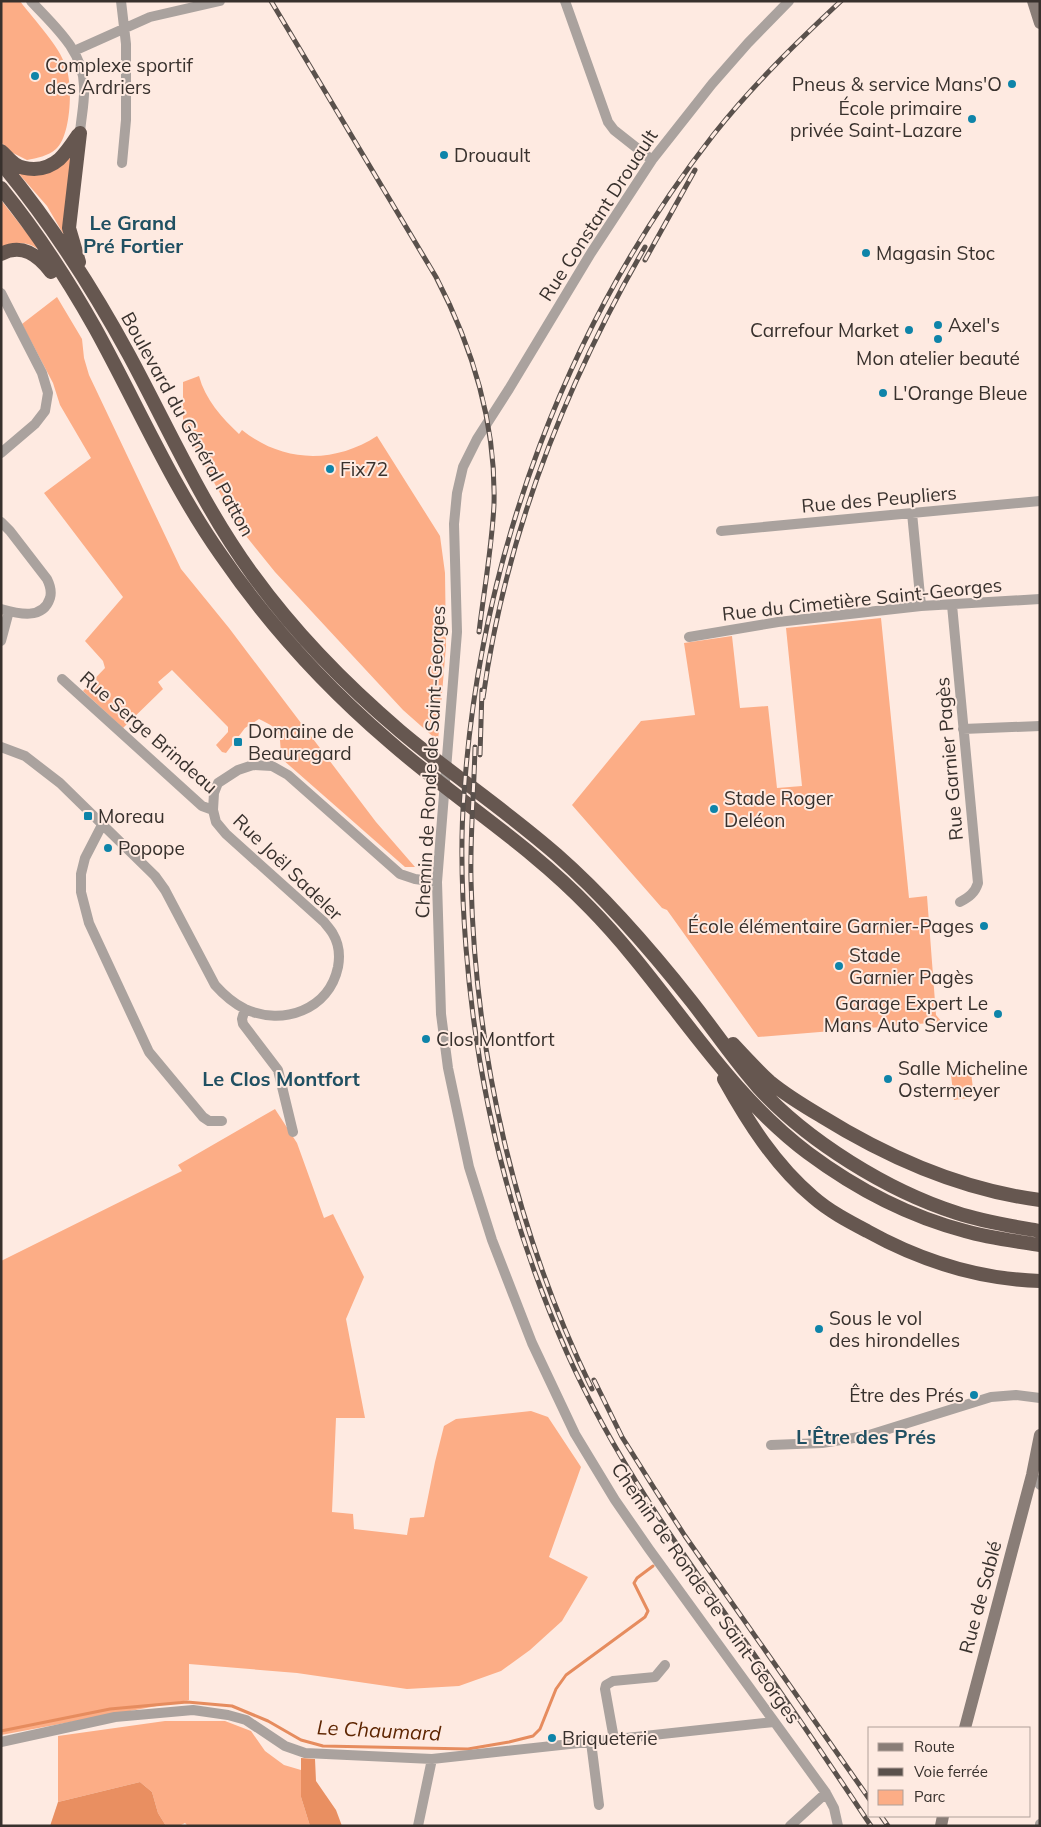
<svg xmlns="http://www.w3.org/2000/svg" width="1041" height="1827" viewBox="0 0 1041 1827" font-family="Mulish,sans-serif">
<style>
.green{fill:#fcad86}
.forest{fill:#e98f61}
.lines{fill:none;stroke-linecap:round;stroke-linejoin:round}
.stream{stroke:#e68c5e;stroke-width:3}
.minor{stroke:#aaa29e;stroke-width:10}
.secondary{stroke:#897d77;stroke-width:12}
.trunk{stroke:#665750;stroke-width:14}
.rail-casing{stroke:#5a514c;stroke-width:5}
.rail{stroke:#feeae1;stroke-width:3;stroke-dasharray:9;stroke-linecap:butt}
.poi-dot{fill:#0e84a9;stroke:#feeae1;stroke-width:2}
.labels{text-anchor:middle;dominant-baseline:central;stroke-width:4;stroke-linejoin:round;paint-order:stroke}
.poi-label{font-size:19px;fill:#38312d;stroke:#feeae1;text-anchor:start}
.street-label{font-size:19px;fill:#38312d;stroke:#feeae1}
.neighbourhood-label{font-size:20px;font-weight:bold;fill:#205062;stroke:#feeae1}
.water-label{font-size:20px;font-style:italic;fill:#5e2602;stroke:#feeae1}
</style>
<rect width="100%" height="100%" fill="#feeae1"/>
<path class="green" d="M 1,1 L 20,1 C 34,20 59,45 66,67 C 73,85 71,136 56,149 C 48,156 37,158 27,160 L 9,151 L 1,142 Z
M 73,152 L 68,242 L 47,206 L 19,174 L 23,174 Z
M 1,200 L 41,251 C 25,240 18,242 1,250 Z
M 57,297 L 82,339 L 84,358 L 89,375 L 181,569 L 229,628 L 376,822 L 415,867 L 405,867 L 282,759 C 278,734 285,731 259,719 L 245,728 L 226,753 L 222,752 L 216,745 L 228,732 L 228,727 L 172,670 L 158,682 L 163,689 L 123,728 L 83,691 L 105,668 L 103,661 L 85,641 L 123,597 L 44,493 L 91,458 L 60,405 L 53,383 L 22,324 Z
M 199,376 C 205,399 222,418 239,434 L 242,430 C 283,463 334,464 377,436 L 440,536 L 445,573 L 446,646 L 438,741 L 403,710 L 275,572 L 238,526 L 183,426 L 183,382 Z
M 881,618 L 909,898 L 927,896 L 936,1015 L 942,1022 L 758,1037 L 667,910 L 662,908 L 572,805 L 641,721 L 695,715 L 684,643 L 732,636 L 740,708 L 768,706 L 777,788 L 802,786 L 786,628 Z
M 970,1064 L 974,1097 L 954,1100 L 950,1067 Z
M 275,1109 L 297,1143 L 324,1218 L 333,1214 L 364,1277 L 346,1319 L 365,1418 L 336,1418 L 332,1512 L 353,1514 L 354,1529 L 407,1535 L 410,1518 L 424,1517 L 435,1462 L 444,1426 L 456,1419 L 531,1411 L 548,1417 L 581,1467 L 549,1557 L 588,1577 L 562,1621 L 530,1650 L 501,1671 L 459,1686 L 407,1689 L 297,1673 L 189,1664 L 189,1700 L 1,1735 L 1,1261 L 182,1171 L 178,1165 Z
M 165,1721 L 225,1721 L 251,1731 L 265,1751 L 284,1765 L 301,1770 L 301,1797 L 310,1826 L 188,1826 L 185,1823 L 179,1826 L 166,1826 L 158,1813 L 152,1792 L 140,1782 L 58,1802 L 58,1736 Z"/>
<path class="forest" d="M 301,1758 L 315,1759 L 316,1781 L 336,1810 L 342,1826 L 310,1826 L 301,1797 Z
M 140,1782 L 152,1792 L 158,1813 L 166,1826 L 50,1826 L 58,1802 Z"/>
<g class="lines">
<path class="stream" d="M 1,1731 L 110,1709 L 187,1702 L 232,1706 L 268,1721 L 301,1740 L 323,1746 L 468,1749 L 509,1742 L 533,1736 L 540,1729 L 556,1689 L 566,1675 L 645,1617 L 648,1611 L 634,1583 L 637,1578 L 653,1566"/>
<path class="minor" d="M 31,1 C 54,26 83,50 84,86 C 85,101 81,118 80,133
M 121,1 L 126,44 L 126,120 L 122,163
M 565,1 L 608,122 L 614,130 L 652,160
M 789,1 L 748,43 L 712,84 L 652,160 L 591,253 L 509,389 L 477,439 L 463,467 L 457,493 L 454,524 L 457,632 L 437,882 L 441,1014 L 448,1068 L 469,1167 L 492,1240 L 532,1343 L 575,1434 L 615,1500 L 649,1549 L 826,1793 L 834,1808 L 838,1826
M 74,51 L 150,17 L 220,1
M 1,293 L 42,373 L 48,393 L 45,411 L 35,424 L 1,453
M 912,513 L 921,606
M 1,522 L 10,531 L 47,579 C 50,585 52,591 50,598 C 43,620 19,614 1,609
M 721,531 L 1040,501
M 952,605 L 978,883 C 975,893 969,897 960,902
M 689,637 L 778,622 L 921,606 L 1040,599
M 1,641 L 9,611
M 62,679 L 202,806 L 213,810
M 963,729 L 1040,726
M 1,747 L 25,756 L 60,783 L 155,876 L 165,890 L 215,985 C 223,994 233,1003 245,1009 C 283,1026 329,1010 338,967 C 340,956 339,944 333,934 C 331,930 327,926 324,922 L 226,834 L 216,822 L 213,810 L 214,793 L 218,783 L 238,770 L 253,765 L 272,766 L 288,775 L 400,874 L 415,879 L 437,882
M 102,825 L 85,858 L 81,874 L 81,892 L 89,923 L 149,1052 L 203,1117 L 209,1121 L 222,1121
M 245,1009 L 242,1019 L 243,1024 L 278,1070 L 293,1132
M 771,1445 L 822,1443 L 866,1436 L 991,1397 L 1016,1395 L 1040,1398
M 1032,1475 L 1040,1485
M 614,1739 L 605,1689 L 606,1685 L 613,1681 L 655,1677 L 665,1665
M 1,1742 L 115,1717 L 193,1710 L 228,1715 L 246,1720 L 285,1746 L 305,1753 L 432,1759 L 774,1722
M 591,1742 L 599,1805
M 418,1826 L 432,1759
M 790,1826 L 826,1793
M 1040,1826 L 1040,1824"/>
<path class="secondary" d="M 1033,1 L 1040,23
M 965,1728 L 1032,1475 L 1040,1435
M 941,1826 L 943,1816"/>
<path class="trunk" d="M 1,151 C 6,155 10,161 15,164 C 21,168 27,169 34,169 C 57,168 66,153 78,135
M 1,163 C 50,222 92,287 129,355 C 169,429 203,507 253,575 C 295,633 346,685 400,731 C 451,774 507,811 557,855 C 607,899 651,950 692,1002 C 714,1030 734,1060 758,1087 C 807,1141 888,1191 957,1213 C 984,1222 1012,1226 1040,1231
M 1,188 C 36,231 68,280 95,328 C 137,404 171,484 221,555 C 269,625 326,687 390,742 C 455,799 530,845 590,908 C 666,985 721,1088 808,1153 C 855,1188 908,1216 965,1231 C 989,1238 1015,1241 1040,1245
M 1,254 C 22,243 38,255 51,272
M 79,262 L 69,228 L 80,133
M 733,1044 C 745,1057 757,1070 770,1082 C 786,1095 804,1106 821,1116 C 887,1157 962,1190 1040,1200
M 724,1079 C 748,1122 775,1165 813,1197 C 829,1211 848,1221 867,1231 C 921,1261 977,1279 1040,1281"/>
<defs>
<path id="rail" d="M 271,1 L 436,277 C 473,348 496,424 494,504 C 492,547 484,590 479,632
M 841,1 C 796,43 752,86 714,134 C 567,322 480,556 464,794 C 460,845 462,897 466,948 C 477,1088 510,1224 567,1353 C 613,1456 678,1548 744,1640 C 787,1701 829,1763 871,1826
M 645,260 L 695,170
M 483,698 C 505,538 564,387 645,247
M 475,747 C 474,792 470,836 471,880 C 475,1055 515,1231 592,1389
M 480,755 L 482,690
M 594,1380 L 622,1437 L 654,1488 L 685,1536 L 870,1800
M 881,1816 L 888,1826"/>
</defs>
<use href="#rail" class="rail-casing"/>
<use href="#rail" class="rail"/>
</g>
<g class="poi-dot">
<circle cx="35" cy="76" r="5"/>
<circle cx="1012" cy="84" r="5"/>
<circle cx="972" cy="119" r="5"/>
<circle cx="444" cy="155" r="5"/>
<circle cx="866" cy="253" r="5"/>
<circle cx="938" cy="325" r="5"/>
<circle cx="909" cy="330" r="5"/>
<circle cx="938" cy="339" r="5"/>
<circle cx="883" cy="393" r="5"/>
<circle cx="330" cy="469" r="5"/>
<rect x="233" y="737" width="10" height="10" rx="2.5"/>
<circle cx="714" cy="809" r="5"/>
<rect x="83" y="811" width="10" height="10" rx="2.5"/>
<circle cx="108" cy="848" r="5"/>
<circle cx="984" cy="926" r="5"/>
<circle cx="839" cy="966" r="5"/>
<circle cx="998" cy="1014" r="5"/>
<circle cx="426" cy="1039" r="5"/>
<circle cx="888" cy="1079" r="5"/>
<circle cx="819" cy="1329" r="5"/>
<circle cx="974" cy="1395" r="5"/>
<circle cx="552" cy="1738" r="5"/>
</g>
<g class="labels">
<g class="poi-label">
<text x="45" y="65">Complexe sportif<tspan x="45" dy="22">des Ardriers</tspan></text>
<text x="1002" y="84" text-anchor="end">Pneus &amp; service Mans'O</text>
<text x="962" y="108" text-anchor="end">École primaire<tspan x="962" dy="22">privée Saint-Lazare</tspan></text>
<text x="454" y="155">Drouault</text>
<text x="876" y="253">Magasin Stoc</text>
<text x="948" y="325">Axel's</text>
<text x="899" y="330" text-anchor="end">Carrefour Market</text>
<text x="938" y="358" text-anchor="middle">Mon atelier beauté</text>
<text x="893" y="393">L'Orange Bleue</text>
<text x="340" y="469">Fix72</text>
<text x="248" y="731">Domaine de<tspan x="248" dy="22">Beauregard</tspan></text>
<text x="724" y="798">Stade Roger<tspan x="724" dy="22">Deléon</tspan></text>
<text x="98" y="816">Moreau</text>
<text x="118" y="848">Popope</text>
<text x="974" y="926" text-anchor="end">École élémentaire Garnier-Pages</text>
<text x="849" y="955">Stade<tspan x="849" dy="22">Garnier Pagès</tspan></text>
<text x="988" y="1003" text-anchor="end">Garage Expert Le<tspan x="988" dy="22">Mans Auto Service</tspan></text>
<text x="436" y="1039">Clos Montfort</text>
<text x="898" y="1068">Salle Micheline<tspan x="898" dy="22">Ostermeyer</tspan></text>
<text x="829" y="1318">Sous le vol<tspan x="829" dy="22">des hirondelles</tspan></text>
<text x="964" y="1395" text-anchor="end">Être des Prés</text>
<text x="562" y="1738">Briqueterie</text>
</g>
<g class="street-label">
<text transform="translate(598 215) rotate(-57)">Rue Constant Drouault</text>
<text transform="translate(188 424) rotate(61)">Boulevard du Général Patton</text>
<text transform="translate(879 499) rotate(-5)">Rue des Peupliers</text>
<text transform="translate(862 599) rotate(-6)">Rue du Cimetière Saint-Georges</text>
<text transform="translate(149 732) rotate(41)">Rue Serge Brindeau</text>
<text transform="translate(949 759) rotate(-95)">Rue Garnier Pagès</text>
<text transform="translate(430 762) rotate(-87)">Chemin de Ronde de Saint-Georges</text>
<text transform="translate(288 867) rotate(44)">Rue Joël Sadeler</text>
<text transform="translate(706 1593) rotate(55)">Chemin de Ronde de Saint-Georges</text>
<text transform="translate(980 1597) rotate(-75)">Rue de Sablé</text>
</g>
<g class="neighbourhood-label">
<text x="133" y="222">Le Grand<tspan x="133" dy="23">Pré Fortier</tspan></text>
<text x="281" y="1078">Le Clos Montfort</text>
<text x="866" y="1436">L'Être des Prés</text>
</g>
<g class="water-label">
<text transform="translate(379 1730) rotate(3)">Le Chaumard</text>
</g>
</g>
<rect width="1041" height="1827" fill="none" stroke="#38312d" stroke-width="5"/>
<rect x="868" y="1727" width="162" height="90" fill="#feeae1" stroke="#afa099"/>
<rect x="878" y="1743" width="25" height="8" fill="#897d77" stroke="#afa099"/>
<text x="914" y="1752" font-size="15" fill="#38312d">Route</text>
<rect x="878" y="1768" width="25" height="8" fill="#5a514c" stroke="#afa099"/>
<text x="914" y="1777" font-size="15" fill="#38312d">Voie ferrée</text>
<rect x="878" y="1790" width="25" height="15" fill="#fcad86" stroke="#afa099"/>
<text x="914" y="1802" font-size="15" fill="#38312d">Parc</text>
</svg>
